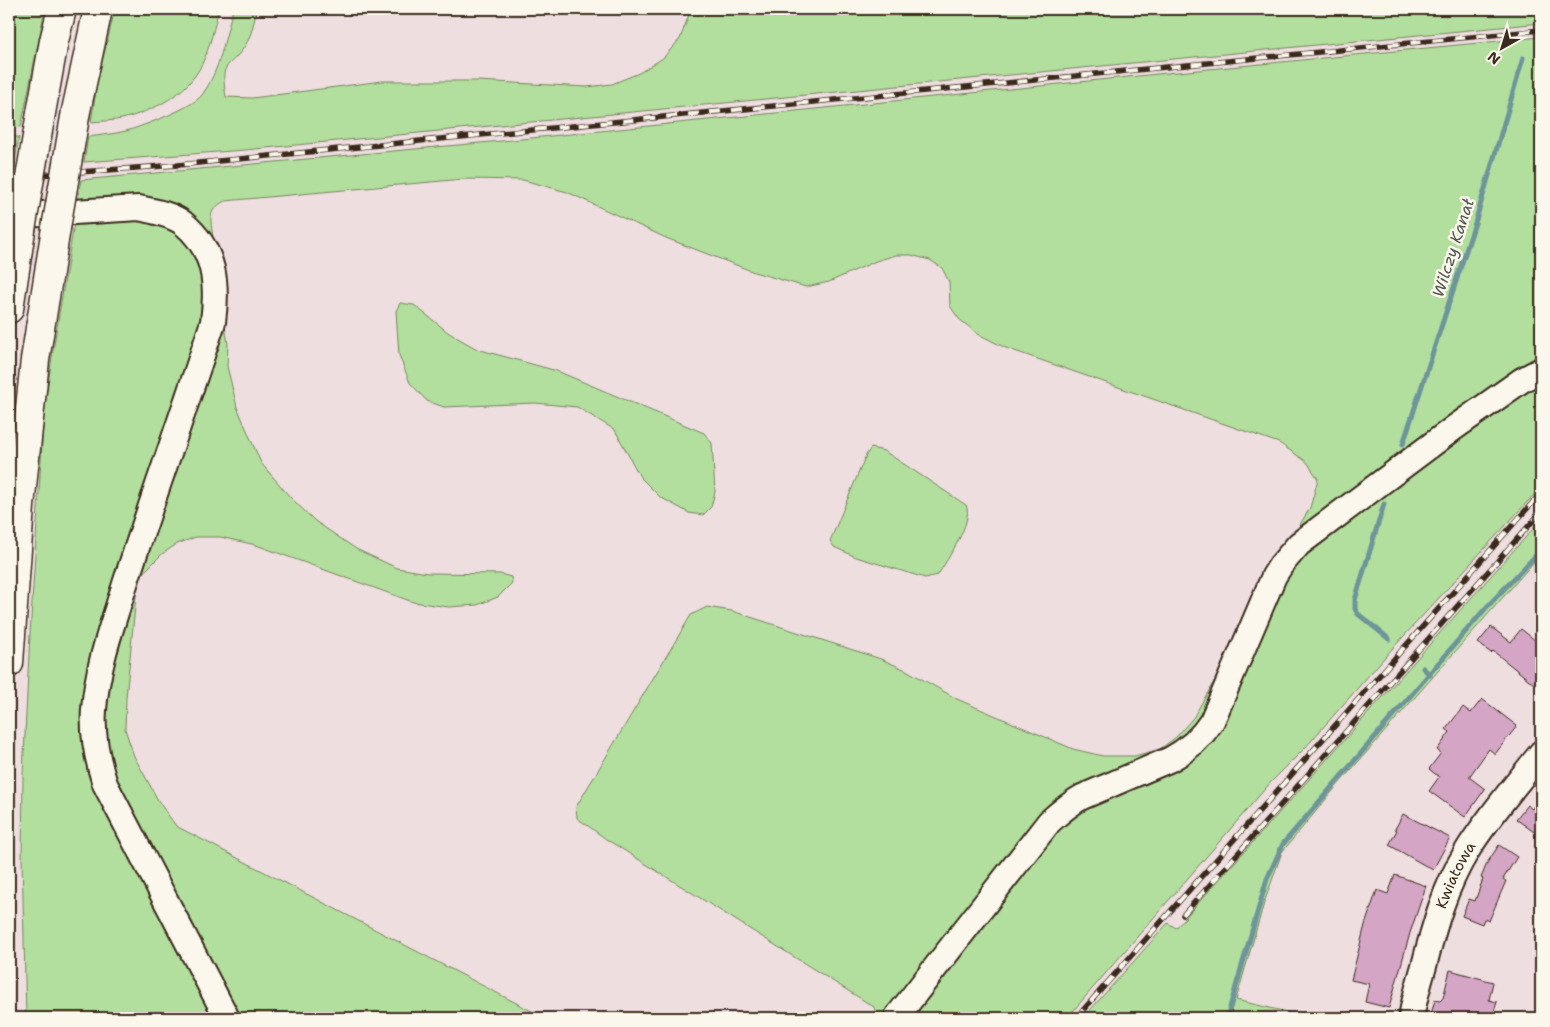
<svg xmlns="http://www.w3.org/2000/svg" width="1550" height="1027" viewBox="0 0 1550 1027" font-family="'Shantell Sans',sans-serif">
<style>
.green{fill:#b2df9d;stroke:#76845e}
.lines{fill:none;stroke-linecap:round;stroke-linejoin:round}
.stream{stroke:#6d959a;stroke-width:5}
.building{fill:#d4a5c5;stroke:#3b2a1e}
.minor-casing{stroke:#3b2a1e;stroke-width:28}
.highway-casing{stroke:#3b2a1e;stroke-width:31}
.minor{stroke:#fbf7ec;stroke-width:24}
.highway{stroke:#fbf7ec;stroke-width:28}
.rail-casing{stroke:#3b2a1e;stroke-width:5.5}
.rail{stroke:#fbf7ec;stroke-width:4;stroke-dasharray:11;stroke-linecap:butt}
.highway-bridge-casing{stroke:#3b2a1e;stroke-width:31;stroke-linecap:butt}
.highway-bridge{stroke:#fbf7ec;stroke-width:28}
.labels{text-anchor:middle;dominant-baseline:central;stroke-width:5;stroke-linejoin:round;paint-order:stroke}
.street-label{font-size:15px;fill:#3b2a1e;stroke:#fbf7ec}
.water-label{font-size:16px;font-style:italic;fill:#505652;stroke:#fbf7ec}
</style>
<rect width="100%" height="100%" fill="#efdee0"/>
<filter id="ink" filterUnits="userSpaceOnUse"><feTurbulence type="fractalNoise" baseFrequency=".02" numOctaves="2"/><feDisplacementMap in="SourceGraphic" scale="10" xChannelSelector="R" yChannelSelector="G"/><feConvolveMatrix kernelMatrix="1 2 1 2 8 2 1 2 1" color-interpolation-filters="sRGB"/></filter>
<g filter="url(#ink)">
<path class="green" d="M 9,9 L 45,9 L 21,127 L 9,126 Z
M 115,9 L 219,9 C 214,27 210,47 202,64 C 188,94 153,111 122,119 C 112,121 101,121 91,122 L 98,79 Z
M 233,9 L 257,9 C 254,21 252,35 245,46 C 227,72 220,59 226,97 L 252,98 L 382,81 L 478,81 L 587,87 L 612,84 L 639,73 L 663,58 L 680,39 L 691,9 L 1541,9 L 1541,23 L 245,150 L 84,162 L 88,137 C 101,135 114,134 126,131 C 143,126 192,108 202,95 C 220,71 225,37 233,9 Z
M 1541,37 L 1541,487 L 1392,649 L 1305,748 L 1271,782 L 1067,1018 L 877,1018 L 874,1007 L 606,839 L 577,818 L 576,807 L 691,615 L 707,607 L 732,611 L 881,659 L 906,670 L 957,699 L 1073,749 L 1103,756 L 1134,756 L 1160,749 L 1176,737 L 1193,718 L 1215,680 L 1246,613 L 1310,508 L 1318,479 L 1307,462 L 1279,443 L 1006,348 L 978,334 L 959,319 L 950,306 L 949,282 L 942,268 L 930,260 L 911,255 L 896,255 L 876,261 L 829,282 L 806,287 L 754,272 L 666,238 L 567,192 L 523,180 L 463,179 L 225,201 C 206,211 211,219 213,238 L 200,223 L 168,203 L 77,203 L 81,180 L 512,140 L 1167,73 Z
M 9,137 L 19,137 L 13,172 L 9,172 Z
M 75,218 C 128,218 183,210 204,272 C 207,283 205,303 206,314 L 85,721 L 220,1018 L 26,1018 L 22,860 L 23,774 L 30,634 L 44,413 L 52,357 Z
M 400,303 L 414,305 L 449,333 L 477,349 L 557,371 L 704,433 L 712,443 L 715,492 L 711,507 L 703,515 L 689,513 L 660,497 L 640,477 L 615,430 L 577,407 L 535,403 L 444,407 L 427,401 L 410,383 L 399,355 L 396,311 Z
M 222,320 L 225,326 L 228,344 L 227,366 L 237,407 L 261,463 L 290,497 L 315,521 L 356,549 L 397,568 L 428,573 L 500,574 L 511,577 L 512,583 L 498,597 L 477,605 L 449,607 L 413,602 L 256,545 L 220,537 L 196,537 L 177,544 L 162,554 L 143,573 L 137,586 L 126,698 L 125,729 L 134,756 L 159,802 L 176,826 L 545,1018 L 235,1018 L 107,763 L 102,740 L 109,664 Z
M 871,448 L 884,451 L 966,505 C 974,522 947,559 938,575 L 925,578 L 856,557 L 834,547 L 830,541 L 866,455 Z
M 1541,520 L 1541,554 L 1337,786 L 1282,852 L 1264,903 L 1236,1000 L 1312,1018 L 1083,1018 L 1168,923 L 1176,928 Z"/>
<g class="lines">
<path class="stream" d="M 1403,444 L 1475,223 L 1523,58
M 1384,504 L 1355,600 L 1355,609 L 1358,614 L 1389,639
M 1423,668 L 1430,675
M 1227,1018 L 1267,879 L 1283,844 L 1485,609 L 1541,550"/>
</g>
<path class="building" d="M 1491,627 L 1511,642 L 1521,629 L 1541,645 L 1541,675 L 1534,684 L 1493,651 L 1491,653 L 1478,643 Z
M 1482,699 L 1517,726 L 1495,754 L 1489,749 L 1469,777 L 1485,789 L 1465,817 L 1429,791 L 1439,777 L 1429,769 L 1441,753 L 1437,750 L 1450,732 L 1446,729 L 1463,707 L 1471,713 Z
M 1527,805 L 1532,809 L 1534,806 L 1541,812 L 1541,822 L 1534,832 L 1516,819 Z
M 1403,814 L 1450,838 L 1433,870 L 1389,845 L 1397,830 L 1395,829 Z
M 1499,845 L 1517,857 L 1503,879 L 1506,881 L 1489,921 L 1484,919 L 1482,924 L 1462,916 L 1469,899 L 1475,901 L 1483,879 L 1481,878 L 1487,863 Z
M 1395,875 L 1426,886 L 1410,933 L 1389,1008 L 1365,1002 L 1369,984 L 1351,980 L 1365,925 L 1377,890 L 1388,894 Z
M 1450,970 L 1493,982 L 1489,1000 L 1497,1002 L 1492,1018 L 1430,1018 L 1435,1000 L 1440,1001 L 1443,998 Z"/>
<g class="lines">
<defs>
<g id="minor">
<path d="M 9,216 L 139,208 C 153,211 171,214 183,223 C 215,249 218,284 213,322 C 185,409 154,494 126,581 C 113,623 97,666 94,710 C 92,736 97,759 105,784 L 227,1018"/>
<path d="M 896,1018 L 1049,822 C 1060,812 1069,804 1082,797 L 1171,759 C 1189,749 1201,738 1212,721 L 1274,576 L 1281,565 L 1299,544 L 1454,428 L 1522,380 L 1541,370"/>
<path id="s1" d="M 1411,1018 C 1414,1001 1419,983 1424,966 C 1434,926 1445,887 1467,851 C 1488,817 1516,785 1541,753"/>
</g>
<path id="highway" d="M 76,111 L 98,9
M 41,113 L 54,41 L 62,9
M 9,309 L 21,230
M 9,663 L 20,506 L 35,360 L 56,228"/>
</defs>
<use href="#minor" class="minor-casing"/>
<use href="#highway" class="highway-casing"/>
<use href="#minor" class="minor"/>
<use href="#highway" class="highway"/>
<defs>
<path id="rail" d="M 9,177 L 178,165 L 1541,30
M 1183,915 L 1541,512
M 1076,1018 L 1541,493"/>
</defs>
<use href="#rail" class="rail-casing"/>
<use href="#rail" class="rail"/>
<defs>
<path id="highway-bridge" d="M 56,228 L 76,111
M 21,230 L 41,113"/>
</defs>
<use href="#highway-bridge" class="highway-bridge-casing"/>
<use href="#highway-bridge" class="highway-bridge"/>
</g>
</g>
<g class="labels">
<g class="street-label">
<text stroke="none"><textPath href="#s1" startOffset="150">Kwiatowa</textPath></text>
</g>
<g class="water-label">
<text transform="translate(1453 248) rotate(-72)">Wilczy Kanał</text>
</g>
</g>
<rect width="1550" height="1027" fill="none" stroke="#fbf7ec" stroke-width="30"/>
<rect x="15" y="15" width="1520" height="997" fill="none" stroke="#3b2a1e" stroke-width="2" filter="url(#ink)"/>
<g transform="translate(1502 48) rotate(219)" stroke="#fbf7ec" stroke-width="4" paint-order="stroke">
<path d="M0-4L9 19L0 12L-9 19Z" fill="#3b2a1e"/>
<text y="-8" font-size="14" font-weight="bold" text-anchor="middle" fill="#3b2a1e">N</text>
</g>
</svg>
